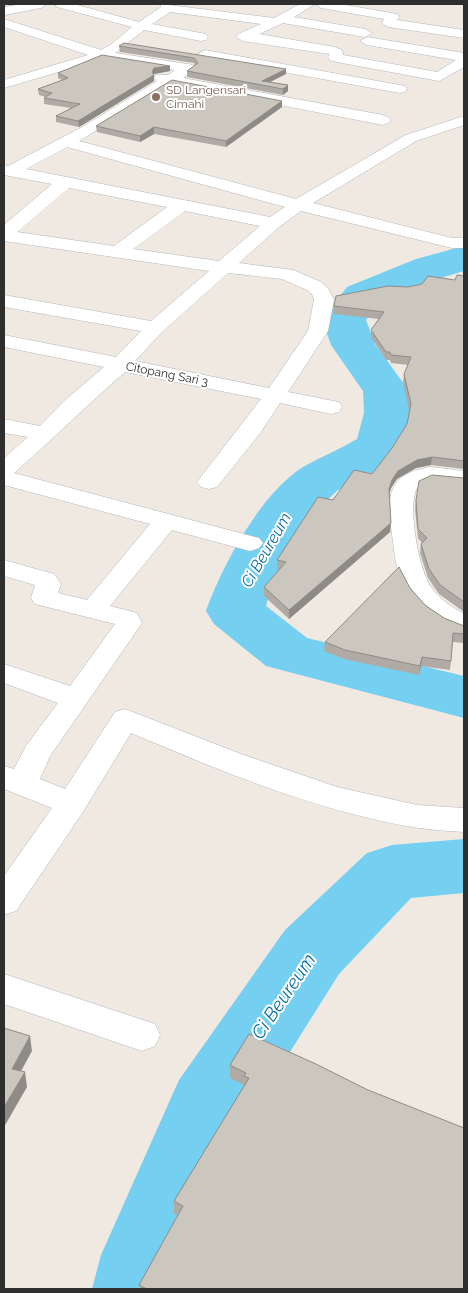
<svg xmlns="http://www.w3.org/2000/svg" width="468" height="1293" viewBox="0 0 468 1293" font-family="Raleway,sans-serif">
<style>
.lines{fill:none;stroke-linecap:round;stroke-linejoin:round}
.river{fill:#75cff0;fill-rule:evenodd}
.street-casing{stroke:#b4b7c1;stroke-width:1}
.street{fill:#fff;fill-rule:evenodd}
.wall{fill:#afaba4}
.shaded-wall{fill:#8e8b86}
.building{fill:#cbc7bf;stroke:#8e8b86}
.education-dot{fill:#8d6e63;stroke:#fff;stroke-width:2}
.labels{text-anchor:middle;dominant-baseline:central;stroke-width:4;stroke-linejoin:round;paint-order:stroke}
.far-education-label{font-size:12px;fill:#785e54;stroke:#fff;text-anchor:start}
.far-street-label{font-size:12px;fill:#2e2e2e;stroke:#fff}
.water-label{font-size:16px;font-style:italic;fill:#0d6fa3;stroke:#fff}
.near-water-label{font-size:19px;font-style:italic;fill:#0d6fa3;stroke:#fff}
</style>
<rect width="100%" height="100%" fill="#efe9e1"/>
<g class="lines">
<path class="river" d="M 464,246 L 464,271 L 444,277 L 377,305 L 366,320 L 375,344 L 409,391 L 412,413 L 405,446 L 398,457 L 374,472 L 338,490 L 306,520 L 272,584 L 266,606 L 307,638 L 464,676 L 464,718 L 266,666 L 214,624 L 206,611 C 222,566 261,493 303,467 C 321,457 340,449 357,439 L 364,413 L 363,391 L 331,345 L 322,319 L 347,287 L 416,259 Z
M 464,839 L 464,893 L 411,898 L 339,974 L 244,1125 L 193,1255 L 184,1289 L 92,1289 L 101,1255 L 179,1080 L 285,930 L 367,853 L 392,845 Z"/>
<defs>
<path id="street" d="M 23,4 L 47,4 L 41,8 L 4,15 L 4,7 Z
M 55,4 L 74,4 L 139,22 L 161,7 L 161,4 L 274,18 L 300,4 L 340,4 L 397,14 L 399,17 L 397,20 L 464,30 L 464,38 L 388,27 L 382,23 L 384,19 L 321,8 L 315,4 L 294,17 L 365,29 L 372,33 L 365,37 L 283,23 L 259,34 L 335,47 L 342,50 L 343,55 L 437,72 L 456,60 L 367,45 L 360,41 L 367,37 L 464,53 L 464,67 L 439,81 L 337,62 L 330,60 L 328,57 L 330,54 L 243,41 L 236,37 L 238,34 L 261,24 L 170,12 L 152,24 L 206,34 L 208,37 L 206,40 L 201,41 L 144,30 L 115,53 L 194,65 L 196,68 L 183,78 L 383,115 L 388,117 L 391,120 L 388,123 L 383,125 L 172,84 L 79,141 L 296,199 L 406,135 L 464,116 L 464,125 L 416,141 L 313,203 L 452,238 L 464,238 L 464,248 L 452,248 L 301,211 L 279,227 L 239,263 L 293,270 L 321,282 L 328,288 L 334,300 L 328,331 L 288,392 L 339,402 L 342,407 L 339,412 L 331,414 L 280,403 L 261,432 L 217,487 L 209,489 L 201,487 L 197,482 L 261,399 L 125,372 C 87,405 52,440 14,473 L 259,538 L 263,543 L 259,548 L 250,551 L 172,530 L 110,606 L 137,613 L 142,623 L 50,756 L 40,779 L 65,789 L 115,712 L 125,709 L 241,754 L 337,787 L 417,805 L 464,808 L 464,832 C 449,831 434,830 419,828 C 319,812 223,772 131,733 L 83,812 L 16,911 L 4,915 L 4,876 L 52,808 L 4,789 L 4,766 L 14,769 L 26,746 L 58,703 L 4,683 L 4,664 L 70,686 L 115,624 L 35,604 L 31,598 L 35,585 L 4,576 L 4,560 L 54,574 L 61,584 L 58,593 L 87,600 L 150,524 L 4,485 L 4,458 L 28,437 L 4,433 L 4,419 L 40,426 L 63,402 L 104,367 L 4,347 L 4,335 L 116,357 L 141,331 L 4,307 L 4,295 L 151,321 L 209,271 L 4,241 L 4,225 L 52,184 L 4,175 L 4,165 L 8,166 L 84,126 L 157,81 L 154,78 L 156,75 L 168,75 L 175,70 L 102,59 L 4,88 L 4,80 L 88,55 L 4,27 L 4,19 L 101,50 L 113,43 L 132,27 L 57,7 ZM 67,147 L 285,207 L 270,217 L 26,169 ZM 69,188 L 167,207 L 114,246 L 17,232 ZM 185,211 L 260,226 L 219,261 L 133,249 ZM 228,273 L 282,279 L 307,290 L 312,294 L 314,300 L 308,331 L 269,388 L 135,361 L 162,332 Z
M 205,50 L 400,85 L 405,86 L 407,89 L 405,92 L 400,93 L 200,57 L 198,54 Z
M 431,467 L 464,471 L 464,485 L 431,482 L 417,488 C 407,506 419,570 431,587 C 439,599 452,607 464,614 L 464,634 C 436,626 410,604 400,576 C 395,563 394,548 392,534 C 386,496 388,473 431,467 Z
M 4,974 L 155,1024 L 160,1035 L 155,1046 L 142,1051 L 4,1004 Z"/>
</defs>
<use href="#street" class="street-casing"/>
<use href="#street" class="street"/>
</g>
<path class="wall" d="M 124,43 L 286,74 L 270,82 L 288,85 L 288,91 L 283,95 L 187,77 L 187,71 L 195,65 L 194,63 L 120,52 L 119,46 Z
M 170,66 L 170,71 L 154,74 L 154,81 L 79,127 L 56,122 L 56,116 L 71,108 L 44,104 L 44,98 L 46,97 L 39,95 L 38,89 L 62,80 L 58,78 L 58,73 Z
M 282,101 L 282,107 L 226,147 L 154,134 L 140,142 L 97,132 L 96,126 Z
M 464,276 L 464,469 L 431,465 L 416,468 L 397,479 L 391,488 L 389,494 L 391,523 L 390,532 L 289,619 L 264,596 L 264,587 L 280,570 L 277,569 L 277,560 L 333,500 L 372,474 L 392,448 L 407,424 L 409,410 L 403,382 L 404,374 L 408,365 L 391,363 L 390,360 L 386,360 L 371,337 L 371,330 L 379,319 L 333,314 L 334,306 L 408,287 L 455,280 Z
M 464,478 L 464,612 L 439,594 L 428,578 L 420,553 L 421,544 L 422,543 L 418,538 L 415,509 L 416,500 Z
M 410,588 L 425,605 L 444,618 L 464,626 L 464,643 L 453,642 L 450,670 L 421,666 L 419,675 L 344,659 L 324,651 L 325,642 Z
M 249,1034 L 464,1289 L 140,1289 L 139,1285 L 178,1215 L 174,1214 L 174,1201 L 244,1087 L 244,1085 L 230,1078 L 230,1065 Z"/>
<path class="shaded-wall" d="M 170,66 L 170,71 L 154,74 L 154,81 L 79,127 L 78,121 L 152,72 L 154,68 Z
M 286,69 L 286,74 L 264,85 L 262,81 Z
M 288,85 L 288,91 L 283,95 L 283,89 Z
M 282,101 L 282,107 L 226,147 L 226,141 Z
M 154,127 L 154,134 L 140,142 L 140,136 Z
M 432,457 L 431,465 L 416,468 L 397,479 L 391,488 L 388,498 L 389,489 L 392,480 L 398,471 L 417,460 Z
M 391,523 L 390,532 L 289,619 L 289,610 Z
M 422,657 L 421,666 L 419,675 L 420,666 Z
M 30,1036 L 32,1051 L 14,1084 L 12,1069 Z
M 25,1072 L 27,1087 L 4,1127 L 4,1107 Z"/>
<path class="building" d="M 124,43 L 286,69 L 262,81 L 288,85 L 283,89 L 187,71 L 198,63 L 194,58 L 119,46 Z
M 102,55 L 170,66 L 154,68 L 152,72 L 154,75 L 78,121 L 56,116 L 80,104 L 44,98 L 52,93 L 38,89 L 68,78 L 58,73 Z
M 172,80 L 282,101 L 226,141 L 154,127 L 140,136 L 96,126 Z
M 457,275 L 464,276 L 464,461 L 432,457 L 417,460 L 398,471 L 392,480 L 389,489 L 391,523 L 289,610 L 264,587 L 286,562 L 277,560 L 318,497 L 333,500 L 354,470 L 372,474 L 392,448 L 407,424 L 411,404 L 404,374 L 411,357 L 391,355 L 390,352 L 386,352 L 371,330 L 384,312 L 334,306 L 336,296 L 388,286 L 408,287 L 422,284 L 428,276 L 455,280 Z
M 432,475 L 464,478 L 464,602 L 440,585 L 429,569 L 421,544 L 427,538 L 418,529 L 416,500 L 419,481 Z
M 399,567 L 410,588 L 425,605 L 444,618 L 464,626 L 464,634 L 453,633 L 451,661 L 422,657 L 420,666 L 345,650 L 325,642 Z
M 4,1028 L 30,1036 L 12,1069 L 25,1072 L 4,1107 Z
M 249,1034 L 316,1064 L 368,1090 L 464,1128 L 464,1289 L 147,1289 L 139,1285 L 183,1206 L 174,1201 L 249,1078 L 244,1076 L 246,1073 L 230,1065 Z"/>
<circle class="education-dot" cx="156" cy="97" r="5"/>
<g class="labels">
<g class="far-education-label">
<text x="166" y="90">SD Langensari<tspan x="166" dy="14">Cimahi</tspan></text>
</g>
<g class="far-street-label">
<text transform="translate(167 374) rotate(11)">Citopang Sari 3</text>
</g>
<g class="water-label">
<text transform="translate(266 550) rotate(-60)">Ci Beureum</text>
</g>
<g class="near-water-label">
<text transform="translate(283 996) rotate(-56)">Ci Beureum</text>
</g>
</g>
<rect width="468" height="1293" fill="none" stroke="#2e2e2e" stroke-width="10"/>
</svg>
